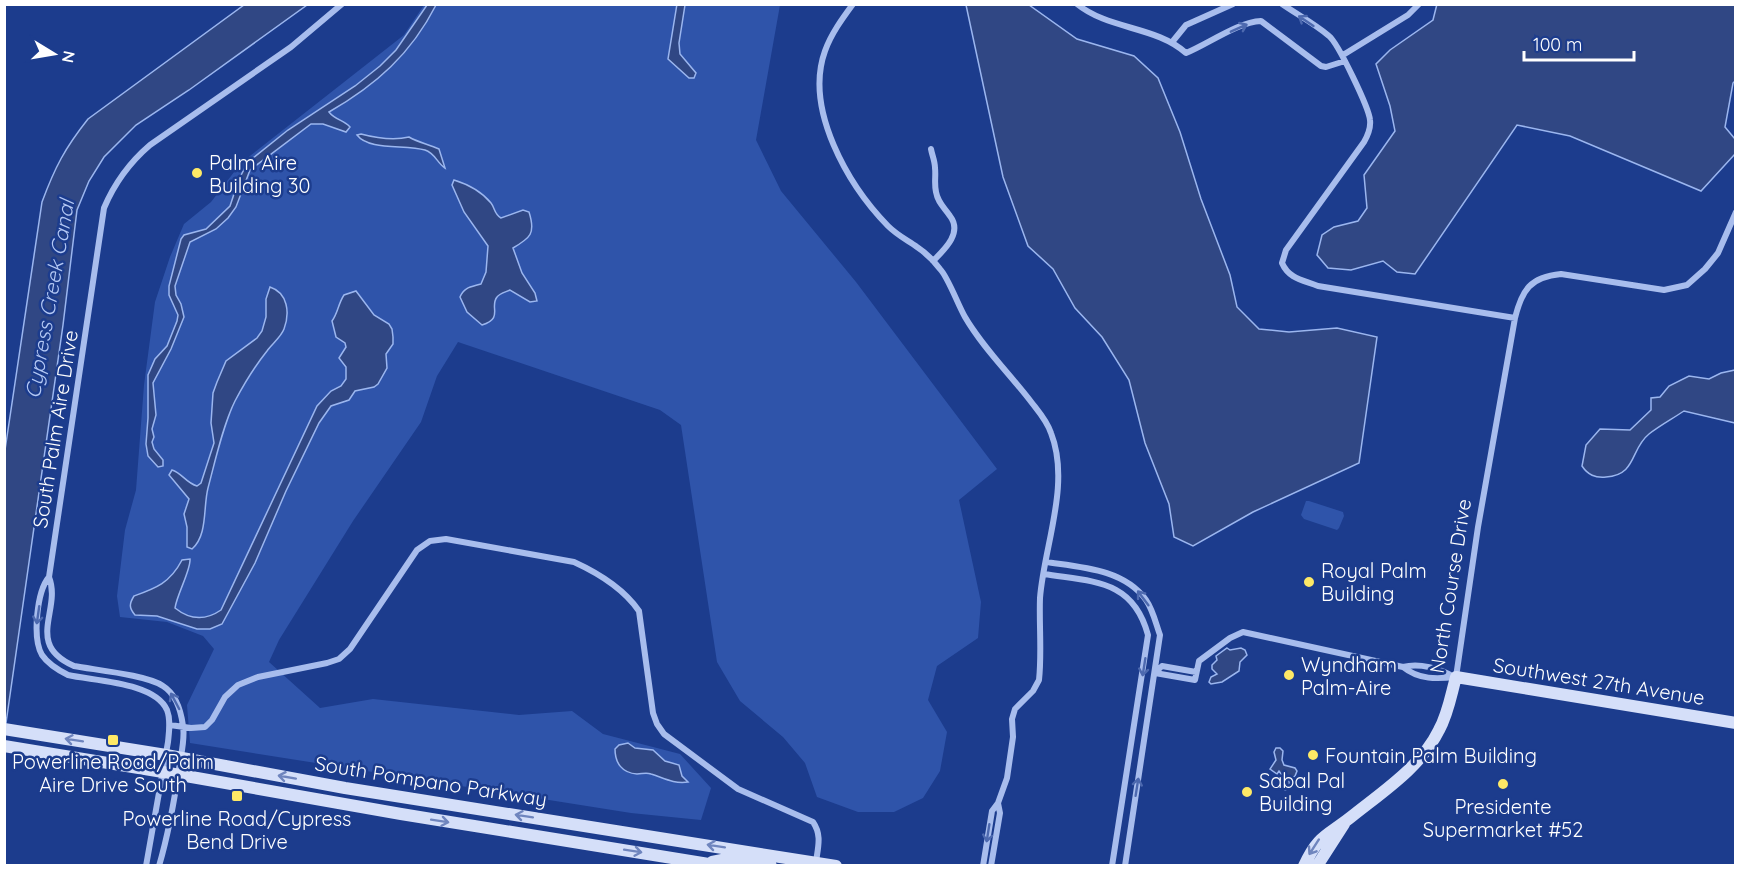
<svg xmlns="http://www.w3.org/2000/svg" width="1740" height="870" viewBox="0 0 1740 870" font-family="Quicksand,sans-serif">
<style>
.green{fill:#2f54aa}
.water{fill:#304784;stroke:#9bb6ef;stroke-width:1.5}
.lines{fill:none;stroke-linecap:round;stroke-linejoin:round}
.street{stroke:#a8bded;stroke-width:6}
.secondary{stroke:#d5dff9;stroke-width:12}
.oneway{stroke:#4d69af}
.oneway2{stroke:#6f85be}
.poi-dot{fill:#fee966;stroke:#1c3c8d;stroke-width:2}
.labels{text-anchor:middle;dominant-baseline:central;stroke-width:5;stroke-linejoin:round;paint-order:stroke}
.poi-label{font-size:20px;fill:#fff;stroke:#1c3c8d;text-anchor:start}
.street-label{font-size:20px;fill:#fff;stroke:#1c3c8d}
.water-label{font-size:21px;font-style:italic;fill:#b4c8f4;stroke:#1c3c8d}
</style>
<rect width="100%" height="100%" fill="#1c3c8d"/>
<path class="green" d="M 424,5 L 780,5 L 756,140 L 781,191 L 856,282 L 997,469 L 959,500 L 981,602 L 978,638 L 937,666 L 928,700 L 947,732 L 940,771 L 923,798 L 894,812 L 858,812 L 817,797 L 805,763 L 783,737 L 740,701 L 717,662 L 681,425 L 660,410 L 458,342 L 437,376 L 421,422 L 353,521 L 279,640 L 269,662 L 320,708 L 373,699 L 519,715 L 572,711 L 603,734 L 680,754 L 711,788 L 701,820 L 631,813 L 190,743 L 187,705 L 214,649 L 203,636 L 167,622 L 120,617 L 117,596 L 125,530 L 136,490 L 144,385 L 155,302 L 170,257 L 184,224 L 211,202 L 241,163 L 404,35 Z
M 1306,501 L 1309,501 L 1343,512 L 1344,516 L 1339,528 L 1337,530 L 1304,519 L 1301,515 Z"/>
<path class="water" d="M 677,4 L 685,5 L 679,43 L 680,54 L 696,73 L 694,78 L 689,78 L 668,59 Z
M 1437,4 L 1735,5 L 1735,81 L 1733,83 L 1725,127 L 1735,139 L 1735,154 L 1701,191 L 1570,136 L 1517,125 L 1415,274 L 1397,272 L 1383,261 L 1351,270 L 1328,268 L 1317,255 L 1322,235 L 1334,227 L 1358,221 L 1367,208 L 1364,175 L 1395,131 L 1390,106 L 1376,64 L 1390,50 L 1433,20 Z
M 244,5 L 307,5 L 189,90 L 136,125 L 104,157 L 89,181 L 77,210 L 63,325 L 5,730 L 5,450 L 42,202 C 55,167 65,148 88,119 Z
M 427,5 L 436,5 C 411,54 376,85 329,112 C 335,120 344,120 350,127 L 346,132 L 323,124 L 311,124 L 250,170 L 236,207 L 228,218 L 216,229 L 190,242 L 175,286 L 176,295 L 181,304 L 184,317 L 171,349 L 153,383 L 156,415 L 152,429 L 154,437 L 152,442 L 154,449 L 163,460 L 163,466 L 158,467 L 148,456 L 146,444 L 148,418 L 148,375 L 155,359 L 167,346 L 177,321 L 178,315 L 169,295 L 169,286 L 181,239 L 184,235 L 206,229 L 230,206 L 239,179 L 248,162 L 288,130 L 355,86 L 380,66 L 396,50 Z
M 966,5 L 1029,5 L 1077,39 L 1134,56 L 1158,78 L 1180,132 L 1201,199 L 1230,275 L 1237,307 L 1259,329 L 1289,332 L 1337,328 L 1377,337 L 1359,463 L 1253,512 L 1193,546 L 1174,537 L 1169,504 L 1145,443 L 1129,380 L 1102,337 L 1075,308 L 1053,269 L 1028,246 L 1003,177 Z
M 361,134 C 376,138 393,141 409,137 C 419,143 429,144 439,149 L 445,168 C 437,163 435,153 425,150 C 406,144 369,151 357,135 Z
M 454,180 C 467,184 482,192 491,203 C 495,208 494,214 501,218 L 523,210 L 529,212 C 536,234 530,238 513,248 L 522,273 L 535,293 L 537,301 L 530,302 L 510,290 C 506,292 500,293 497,297 C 489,307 504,318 482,325 L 467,312 L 460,297 C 464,287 471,287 481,284 L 486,272 L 488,246 L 464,212 L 452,185 Z
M 270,287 C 288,293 290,313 284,329 C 281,337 272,344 267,351 C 255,366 244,384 235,401 C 223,425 215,462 208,488 C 203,507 208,535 192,549 L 187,547 L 187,527 L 184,514 L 189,499 L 169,475 L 172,470 C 182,473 186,483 197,486 L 201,483 L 214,443 L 211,423 L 213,393 L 217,382 L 226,361 L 257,338 L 262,331 L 266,317 L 266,299 Z
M 356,291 L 374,315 L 389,324 L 392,329 L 393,337 L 393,344 L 386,354 L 387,368 L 378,384 L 374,387 L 355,391 L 349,400 L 331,406 L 319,423 L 286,491 L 255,563 L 222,624 L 210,629 L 197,629 L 157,616 L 135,615 C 129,608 129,604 134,596 C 156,588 170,583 182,560 L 190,559 C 191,570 177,594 175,608 C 190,620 205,621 221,610 L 317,406 L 331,391 L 341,386 L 346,379 L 346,367 L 339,358 L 346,347 L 345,343 L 336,337 L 332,321 C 338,313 338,304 344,295 Z
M 1735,370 L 1735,423 L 1684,411 C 1672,419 1659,426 1649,434 C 1630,449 1637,475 1606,477 C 1595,478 1588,475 1582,466 L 1586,445 L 1600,429 L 1630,430 L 1651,410 L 1651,398 L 1660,397 L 1669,386 L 1689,376 L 1709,379 L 1721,373 Z
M 1227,648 L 1230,650 L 1241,648 L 1245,650 L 1247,655 L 1240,662 L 1239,671 L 1222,682 L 1211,684 L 1209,682 L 1211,677 L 1217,674 L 1212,669 L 1212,665 L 1217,660 L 1216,656 Z
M 628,743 L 635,748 L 653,750 L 665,761 L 679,765 L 682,776 L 688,782 C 673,784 664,778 651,774 C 646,772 642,774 637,774 C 622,773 615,763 615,749 L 619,745 Z
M 1276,748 L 1280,748 L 1283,751 L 1282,760 L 1284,765 L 1295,768 L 1297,771 L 1295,776 L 1289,780 L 1290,788 L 1285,790 L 1279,785 L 1284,778 L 1279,771 L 1277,774 L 1270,769 L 1276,760 L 1274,752 Z"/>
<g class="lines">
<path class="street" d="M 853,4 C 842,19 831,34 825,51 C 804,109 848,185 888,226 C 897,235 907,240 917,247 C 926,253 934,261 940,269 C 948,277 958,305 965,317 C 983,348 1010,374 1032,403 C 1039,412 1047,421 1051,433 C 1071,484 1044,546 1040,598 C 1039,626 1042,653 1039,680 L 1033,691 L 1015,709 L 1012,719 L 1013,737 L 1007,778 L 998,803 L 992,811 L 983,866
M 1077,4 C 1109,30 1156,26 1186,53 C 1208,44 1238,22 1261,21 L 1321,66 L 1326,67 L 1345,61
M 1282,4 C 1298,15 1315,24 1329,36 C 1338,43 1369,108 1370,120 C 1371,128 1368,135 1364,142 L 1286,250 L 1282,263 C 1289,279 1303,280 1318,286 L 1515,318 C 1522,290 1530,277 1561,274 L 1664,290 L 1687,285 L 1705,269 L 1718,253 L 1736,212
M 1173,41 L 1186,25 L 1233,4
M 1343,55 L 1408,15 L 1419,4
M 931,149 C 932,155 935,161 935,168 C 936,176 934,183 936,192 C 938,203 944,207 950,216 C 963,233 944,250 933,261
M 1046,562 C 1080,567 1124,569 1146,600 C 1153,610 1156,624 1160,635 L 1125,866
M 1044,574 C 1093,582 1133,579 1148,635 L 1112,866
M 49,577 C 37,591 32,638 42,655 C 48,664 58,670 68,675 C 94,681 155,682 167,710 C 171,720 169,732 168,742 L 146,866
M 1403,667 C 1419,663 1440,668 1454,677
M 1196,672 L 1162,666 L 1155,673 L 1195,680 L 1199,661 L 1230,638 L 1243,632 L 1403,667 C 1419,680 1437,679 1456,677
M 1456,677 L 1478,527 L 1515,318
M 170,725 L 191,728 L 205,727 L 212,720 L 225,697 L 238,685 L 258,677 L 327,663 L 339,659 L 350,649 L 417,550 L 430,541 L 446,539 L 574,562 C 598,573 624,589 639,611 L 653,713 L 657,724 L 664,734 L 738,789 L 813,822 C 822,835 818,847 816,862
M 159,866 C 169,832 175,797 180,762 C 182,750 185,737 183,726 C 181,711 176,694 163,686 C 147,675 95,670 74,666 C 24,644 62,610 49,577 L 104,208 C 115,182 129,163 150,145 L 291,47 L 342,4
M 991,866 L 1000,813 L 998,803"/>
<path class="secondary" d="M 4,729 L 166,755 L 345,788 L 836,866
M 4,746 L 163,772 L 401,814 L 721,866
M 712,862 L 727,859 L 771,866
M 1304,866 C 1318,835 1327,836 1351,817 C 1382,792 1421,767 1439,730 C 1448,714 1451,695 1456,677 L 1736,723
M 1317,866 L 1344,824"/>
</g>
<defs><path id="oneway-shaft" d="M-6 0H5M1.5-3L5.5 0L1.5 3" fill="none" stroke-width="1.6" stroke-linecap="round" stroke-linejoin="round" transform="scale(1.5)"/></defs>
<g class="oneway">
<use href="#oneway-shaft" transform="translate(1306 21) rotate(-146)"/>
<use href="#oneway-shaft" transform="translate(1239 28) rotate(-24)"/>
<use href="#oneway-shaft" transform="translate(1143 598) rotate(-127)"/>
<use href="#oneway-shaft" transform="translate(38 615) rotate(98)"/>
<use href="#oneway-shaft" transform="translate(1144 667) rotate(99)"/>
<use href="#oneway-shaft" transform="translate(175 701) rotate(-118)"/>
<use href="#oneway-shaft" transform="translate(1137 787) rotate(-81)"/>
<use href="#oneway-shaft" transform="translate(988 833) rotate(99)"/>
</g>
<g class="oneway2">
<use href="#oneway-shaft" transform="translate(74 740) rotate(-171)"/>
<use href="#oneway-shaft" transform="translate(287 777) rotate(-170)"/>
<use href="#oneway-shaft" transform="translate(524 816) rotate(-171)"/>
<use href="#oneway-shaft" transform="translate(440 821) rotate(9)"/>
<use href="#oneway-shaft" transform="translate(716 846) rotate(-171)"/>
<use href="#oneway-shaft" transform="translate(1314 847) rotate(123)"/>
<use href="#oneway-shaft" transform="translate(633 851) rotate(9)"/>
</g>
<g class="poi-dot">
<circle cx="197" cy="173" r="6"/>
<circle cx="1309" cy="582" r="6"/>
<circle cx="1289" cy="675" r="6"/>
<rect x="107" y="734" width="12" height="12" rx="3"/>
<circle cx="1313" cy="755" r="6"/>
<circle cx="1503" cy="784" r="6"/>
<circle cx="1247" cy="792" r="6"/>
<rect x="231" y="790" width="12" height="12" rx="3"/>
</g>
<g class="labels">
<g class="poi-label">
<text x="209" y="162">Palm Aire<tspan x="209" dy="23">Building 30</tspan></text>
<text x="1321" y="570">Royal Palm<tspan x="1321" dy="23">Building</tspan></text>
<text x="1301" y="664">Wyndham<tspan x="1301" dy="23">Palm-Aire</tspan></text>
<text x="1325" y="755">Fountain Palm Building</text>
<text x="113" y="761" text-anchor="middle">Powerline Road/Palm<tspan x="113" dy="23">Aire Drive South</tspan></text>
<text x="1259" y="780">Sabal Pal<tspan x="1259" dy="23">Building</tspan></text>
<text x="1503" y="806" text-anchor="middle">Presidente<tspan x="1503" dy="23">Supermarket #52</tspan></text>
<text x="237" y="818" text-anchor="middle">Powerline Road/Cypress<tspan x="237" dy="23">Bend Drive</tspan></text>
</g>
<g class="street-label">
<text transform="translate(55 429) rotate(-81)">South Palm Aire Drive</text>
<text transform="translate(1450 586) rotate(-81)">North Course Drive</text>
<text transform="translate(1599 681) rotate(9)">Southwest 27th Avenue</text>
<text transform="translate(431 781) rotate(9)">South Pompano Parkway</text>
</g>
<g class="water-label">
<text transform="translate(49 299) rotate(-80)">Cypress Creek Canal</text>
</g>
</g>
<rect width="1740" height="870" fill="none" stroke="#ffffff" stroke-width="12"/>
<g transform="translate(54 54) rotate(101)" stroke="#1c3c8d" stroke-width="4.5" paint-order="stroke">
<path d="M0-4.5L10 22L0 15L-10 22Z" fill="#ffffff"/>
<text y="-9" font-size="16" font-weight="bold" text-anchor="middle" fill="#ffffff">N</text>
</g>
<path d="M1524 51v9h110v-9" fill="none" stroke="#ffffff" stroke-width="3"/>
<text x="1533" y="51" font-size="18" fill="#ffffff" stroke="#1c3c8d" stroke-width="4.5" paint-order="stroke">100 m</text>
</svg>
